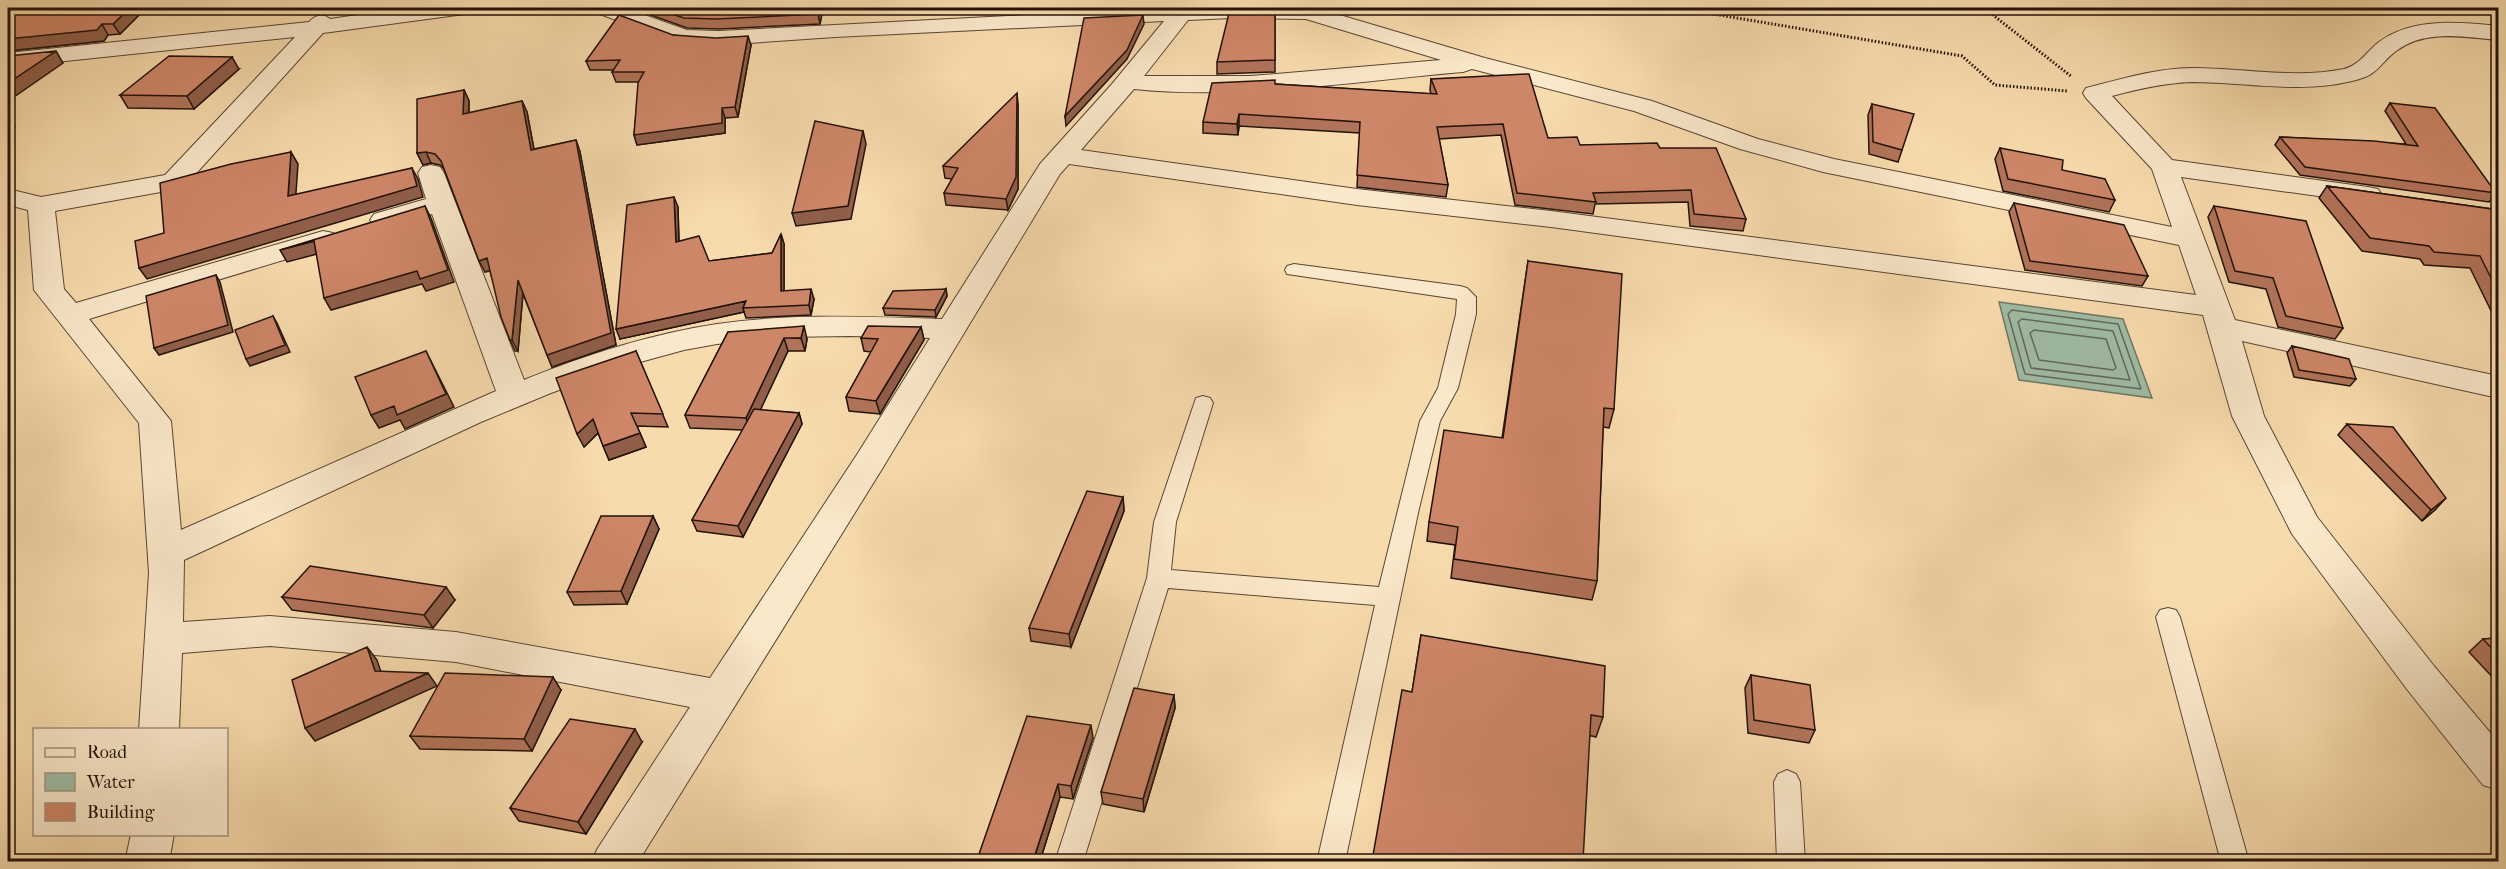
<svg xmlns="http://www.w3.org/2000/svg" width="2506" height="869" viewBox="0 0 2506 869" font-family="'IM FELL French Canon',serif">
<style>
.water{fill:#9fbca5;stroke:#6d7867;stroke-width:1.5}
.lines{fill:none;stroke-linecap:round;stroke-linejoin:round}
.shore{stroke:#616858;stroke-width:1.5}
.lane-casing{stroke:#584534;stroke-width:2}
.street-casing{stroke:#584534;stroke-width:2}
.path{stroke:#23130b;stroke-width:3;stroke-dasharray:1.5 2;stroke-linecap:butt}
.lane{fill:#fae8ca;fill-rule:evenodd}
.street{fill:#fae8ca;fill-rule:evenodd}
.wall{fill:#b17359;stroke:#23130b;stroke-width:1.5}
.shaded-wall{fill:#905e49;stroke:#23130b;stroke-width:1.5}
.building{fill:#ce8668;stroke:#23130b;stroke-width:1.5}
</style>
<rect width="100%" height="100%" fill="#f8dbad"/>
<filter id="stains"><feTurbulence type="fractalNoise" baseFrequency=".00333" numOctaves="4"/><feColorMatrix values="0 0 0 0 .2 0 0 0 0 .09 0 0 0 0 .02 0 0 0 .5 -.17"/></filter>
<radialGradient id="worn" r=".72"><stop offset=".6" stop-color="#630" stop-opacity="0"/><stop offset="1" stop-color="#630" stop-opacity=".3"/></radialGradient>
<path class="water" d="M 1999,302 L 2123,319 L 2152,398 L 2019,380 Z"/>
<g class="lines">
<path class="shore" d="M 2012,310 L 2118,324 L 2141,389 L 2025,374 L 2008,314 Z
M 2022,319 L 2113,331 L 2130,380 L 2031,368 L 2018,322 Z
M 2034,330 L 2106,339 L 2116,368 L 2113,370 L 2039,360 L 2030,333 Z"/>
<defs>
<path id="lane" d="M 1294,264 L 1460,286 L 1467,288 L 1476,297 L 1476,314 L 1458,388 L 1440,421 L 1418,513 L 1345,862 L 1317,862 L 1375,605 L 1168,588 L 1083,862 L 1055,862 L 1147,578 L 1154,522 L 1196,398 L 1203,396 L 1210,398 L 1213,403 L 1176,522 L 1171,570 L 1379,587 L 1420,421 L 1438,388 L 1456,314 L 1457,299 L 1287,274 L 1285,270 L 1287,266 Z
M 2168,608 L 2176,610 L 2180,617 L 2249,862 L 2221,862 L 2156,617 L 2160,610 Z
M 1787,770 L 1796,774 L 1800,782 L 1805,862 L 1777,862 L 1774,782 L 1778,774 Z"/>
<path id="street" d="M 405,8 L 475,8 L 472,13 L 323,33 L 183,188 L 55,211 L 64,289 L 76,303 L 323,231 L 333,233 L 337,239 L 333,245 L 89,319 L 171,421 L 181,530 L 496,391 L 432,214 L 384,228 L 374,226 L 370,220 L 374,214 L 426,199 L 418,173 L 422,167 L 431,165 L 440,167 L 444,173 L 524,380 C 585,355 651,334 717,324 C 792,313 867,317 942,319 L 1040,164 L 1112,84 L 1164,21 L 835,37 L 719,45 L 676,42 L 597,13 L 594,8 L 625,8 L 687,30 L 719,31 L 1163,8 L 1316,8 L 1485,58 L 1652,101 L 1758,139 L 1834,159 L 2172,227 L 2152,169 L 2086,98 L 2083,93 L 2086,88 C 2122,79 2156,68 2194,68 C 2243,68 2294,79 2344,69 C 2360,65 2367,51 2379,42 C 2412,17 2460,22 2498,26 L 2498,40 C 2465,37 2425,29 2396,51 C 2377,66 2379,75 2352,81 C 2299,94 2246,82 2192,82 C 2164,83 2138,89 2112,96 L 2172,160 L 2368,187 L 2378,189 L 2382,195 L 2378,201 L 2368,203 L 2181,177 L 2235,320 L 2498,376 L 2498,398 L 2242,341 L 2264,416 L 2317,517 L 2434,666 L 2498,742 L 2498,790 L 2483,785 L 2406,688 L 2292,534 L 2232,416 L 2203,315 L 1551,227 L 1357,205 L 1069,164 L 1060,174 L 882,469 L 638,862 L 591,862 L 598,848 L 690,707 L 456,662 L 270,646 L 182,653 L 179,730 L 139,730 L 149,573 L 139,423 L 34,290 L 28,210 L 8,205 L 8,189 L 41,197 L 165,175 L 295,37 L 8,67 L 8,53 L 309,22 C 315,15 323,13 330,19 ZM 1231,18 L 1306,19 L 1441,60 L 1251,76 L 1144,76 L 1188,20 ZM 1472,69 L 1634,111 L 1740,149 L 1823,172 L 2179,245 L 2196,295 L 1551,211 L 1357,189 L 1081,150 L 1134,89 C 1238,100 1358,81 1463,72 ZM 850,336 L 930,338 L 858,453 L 710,678 L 456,632 L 270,616 L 183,622 L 184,560 L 481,422 L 551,393 L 622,367 L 684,350 L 717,344 L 783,337 Z
M 131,834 L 174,834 L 169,862 L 125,862 Z"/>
</defs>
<use href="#lane" class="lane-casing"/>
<use href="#street" class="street-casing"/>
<path class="path" d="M 1678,8 L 1962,56 L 1995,85 L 2067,91
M 1984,8 L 2072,77
M 2356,8 L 2383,14"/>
<use href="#lane" class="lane"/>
<use href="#street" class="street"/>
</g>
<path class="wall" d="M 8,8 L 146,8 L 120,34 L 108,35 L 104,41 L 8,51 L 8,52 Z
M 633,8 L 823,8 L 820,24 L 719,29 L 687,28 L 634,9 Z
M 1031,8 L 1124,8 L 1031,13 Z
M 1275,9 L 1275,72 L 1217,74 L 1217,62 Z
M 673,35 L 751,45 L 738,117 L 725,118 L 725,133 L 637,145 L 634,135 L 639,82 L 616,82 L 612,72 L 614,70 L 590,70 L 586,61 Z
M 239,69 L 194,109 L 128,108 L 120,95 Z
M 1431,79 L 1548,138 L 1580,145 L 1660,148 L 1746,219 L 1743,231 L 1690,226 L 1688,202 L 1595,204 L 1593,214 L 1515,205 L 1501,135 L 1439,139 L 1448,185 L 1446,197 L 1357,187 L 1360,133 L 1239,126 L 1238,135 L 1203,133 L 1203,122 L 1275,84 L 1431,94 L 1430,90 Z
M 464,90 L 469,101 L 469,113 L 522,101 L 527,112 L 534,149 L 576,140 L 580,152 L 616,345 L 552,367 L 523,294 L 518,351 L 515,351 L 510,340 L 490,271 L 485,272 L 479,261 L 444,169 L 440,165 L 431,163 L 423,165 L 417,153 Z
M 2390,103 L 2496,193 L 2489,202 L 2300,175 L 2275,145 L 2280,137 L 2406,144 L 2385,111 Z
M 1018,104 L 1018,189 L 1008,210 L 946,205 L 944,193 L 952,179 L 945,178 L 943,166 Z
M 1872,104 L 1902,150 L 1898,162 L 1869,154 L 1868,115 Z
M 2000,148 L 2115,200 L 2109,212 L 2003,191 L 1995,159 Z
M 2327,186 L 2499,210 L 2499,327 L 2470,268 L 2424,265 L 2420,259 L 2362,251 L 2319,198 Z
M 2014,203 L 2148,276 L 2142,286 L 2025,270 L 2009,212 Z
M 2214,206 L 2343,328 L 2335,339 L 2278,327 L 2266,289 L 2229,282 L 2208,217 Z
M 678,207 L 679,241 L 709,261 L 772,253 L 781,234 L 784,244 L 784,291 L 814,299 L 811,315 L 746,318 L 744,312 L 620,339 Z
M 1528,261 L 1614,409 L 1609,428 L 1603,427 L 1597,581 L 1592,600 L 1451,578 L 1455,545 L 1427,541 L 1429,522 L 1502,438 Z
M 946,289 L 947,296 L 936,317 L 885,315 L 883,308 Z
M 921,327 L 924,340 L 880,414 L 849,411 L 846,397 L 871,352 L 864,351 L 861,338 Z
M 728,332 L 807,339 L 805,351 L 788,351 L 760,410 L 799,413 L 802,424 L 743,537 L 697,531 L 692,520 L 743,430 L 690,428 L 685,415 Z
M 2292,346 L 2356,379 L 2350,386 L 2294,377 L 2287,353 Z
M 636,351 L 668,427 L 637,426 L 646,447 L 609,460 L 598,433 L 584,447 Z
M 2347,424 L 2436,509 L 2422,521 L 2338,435 Z
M 2499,428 L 2499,440 L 2492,435 Z
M 1123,497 L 1124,511 L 1071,647 L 1031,641 L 1029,628 Z
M 653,516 L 659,529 L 627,604 L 574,605 L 567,592 Z
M 282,597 L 455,600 L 433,628 L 292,610 Z
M 1421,635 L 1603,717 L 1596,737 L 1412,692 Z
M 2499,638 L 2499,684 L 2469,652 L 2483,639 Z
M 1751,675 L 1815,730 L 1809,743 L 1748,733 L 1745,688 Z
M 561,690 L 532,751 L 420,749 L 410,736 Z
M 1174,695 L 1175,708 L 1144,812 L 1103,804 L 1101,792 Z
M 1093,738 L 1073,799 L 1060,797 L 1040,861 L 977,861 L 977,860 Z
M 642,742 L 586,834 L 519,821 L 510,808 Z"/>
<path class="shaded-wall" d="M 130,8 L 146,8 L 120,34 L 113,24 Z
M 819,8 L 823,8 L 820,24 L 818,14 Z
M 1143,15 L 1144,24 L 1127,59 L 1066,126 L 1065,116 Z
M 102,24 L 108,35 L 104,41 L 8,51 L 8,52 L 8,39 Z
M 748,36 L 751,45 L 738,117 L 735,107 Z
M 56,51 L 63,63 L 8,101 L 8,83 Z
M 232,57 L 239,69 L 194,109 L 187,96 Z
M 464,90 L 469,101 L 468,125 L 463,114 Z
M 1017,93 L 1018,104 L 1018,189 L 1008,210 L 1006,199 Z
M 522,101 L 527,112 L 536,161 L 531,150 Z
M 722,108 L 725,118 L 725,133 L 637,145 L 634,135 Z
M 1239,114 L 1239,126 L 1238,135 L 1237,124 Z
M 8,116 L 15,126 L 8,130 Z
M 863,131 L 866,144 L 851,219 L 796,226 L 792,213 Z
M 576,140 L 580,152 L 616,345 L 552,367 L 547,355 Z
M 291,152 L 298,164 L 295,207 L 288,196 Z
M 426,152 L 431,163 L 423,165 L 417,153 Z
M 412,168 L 418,179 L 423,197 L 147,279 L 139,268 Z
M 674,197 L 678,207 L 679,252 L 676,242 Z
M 425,206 L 431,218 L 454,282 L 426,291 L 422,284 L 331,310 L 324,298 Z
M 781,234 L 784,244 L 784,301 L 781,291 Z
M 314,241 L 321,253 L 287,262 L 280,250 Z
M 487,258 L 493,270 L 485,272 L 479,261 Z
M 216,275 L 220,282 L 233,332 L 159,355 L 154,348 Z
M 518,280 L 523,292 L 518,351 L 512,340 Z
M 811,289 L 814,299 L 811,315 L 809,305 Z
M 946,289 L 947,296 L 936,317 L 935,310 Z
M 746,301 L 743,308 L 744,312 L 620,339 L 616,329 Z
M 273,316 L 277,323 L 290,352 L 250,366 L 246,359 Z
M 804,326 L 807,339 L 805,351 L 801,338 Z
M 921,327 L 924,340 L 880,414 L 876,401 Z
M 784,338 L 788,351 L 751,430 L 746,418 Z
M 426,351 L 454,407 L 405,429 L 400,420 L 379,428 L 371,415 Z
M 799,413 L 802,424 L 743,537 L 738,526 Z
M 593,419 L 599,432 L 584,447 L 577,434 Z
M 640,433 L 646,447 L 609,460 L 603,446 Z
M 1123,497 L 1124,511 L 1071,647 L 1069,634 Z
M 2446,498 L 2436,509 L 2422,521 L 2431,510 Z
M 653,516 L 659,529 L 627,604 L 621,591 Z
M 446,587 L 455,600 L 433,628 L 424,615 Z
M 367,647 L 377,660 L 385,684 L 375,671 Z
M 428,673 L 437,686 L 315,741 L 305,728 Z
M 553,677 L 561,690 L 532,751 L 524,739 Z
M 1174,695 L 1175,708 L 1144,812 L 1143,799 Z
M 1091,725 L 1093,738 L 1073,799 L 1071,786 Z
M 635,729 L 642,742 L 586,834 L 578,822 Z
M 1058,784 L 1060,797 L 1040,861 L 1033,861 Z"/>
<path class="building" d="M 8,8 L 130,8 L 113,24 L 102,24 L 97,30 L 8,39 Z
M 654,8 L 819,8 L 818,14 L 716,19 L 684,18 Z
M 1230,9 L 1275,9 L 1275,60 L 1217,62 Z
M 619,15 L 673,35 L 716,38 L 748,36 L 735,107 L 722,108 L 722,123 L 634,135 L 638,83 L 644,72 L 612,72 L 620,60 L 586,61 Z
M 1143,15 L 1127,50 L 1065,116 L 1084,18 Z
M 56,51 L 8,83 L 8,56 Z
M 169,56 L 232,57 L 187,96 L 120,95 Z
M 1527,74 L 1529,74 L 1548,138 L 1577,137 L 1580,145 L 1657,143 L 1660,148 L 1716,148 L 1746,219 L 1694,214 L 1691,190 L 1593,193 L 1596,202 L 1517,193 L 1503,124 L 1437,127 L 1448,185 L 1357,175 L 1360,122 L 1239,114 L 1237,124 L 1203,122 L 1212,83 L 1275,80 L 1275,84 L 1437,94 L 1431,79 Z
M 464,90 L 463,114 L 522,101 L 531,150 L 576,140 L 611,333 L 547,355 L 518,280 L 512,340 L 510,340 L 501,317 L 487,258 L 479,261 L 441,161 L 435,154 L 426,152 L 417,153 L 417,99 Z
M 1017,93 L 1016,177 L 1006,199 L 944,193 L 958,168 L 943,166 Z
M 2390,103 L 2435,108 L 2496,193 L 2305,167 L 2280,137 L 2374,141 L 2418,146 Z
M 1872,104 L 1914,114 L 1902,150 L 1873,142 Z
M 815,121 L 863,131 L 848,206 L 792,213 Z
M 2000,148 L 2063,160 L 2062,170 L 2105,179 L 2115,200 L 2008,179 Z
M 291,152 L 288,196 L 412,168 L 417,186 L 139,268 L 135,241 L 164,233 L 160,183 L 231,164 Z
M 2327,186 L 2499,210 L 2499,294 L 2480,256 L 2434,252 L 2429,246 L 2370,238 Z
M 674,197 L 676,242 L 699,236 L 709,261 L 772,253 L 781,234 L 781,291 L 811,289 L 809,305 L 743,308 L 746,301 L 616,329 L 627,205 Z
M 2014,203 L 2124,225 L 2148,276 L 2030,261 Z
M 425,206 L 448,270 L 420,279 L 417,271 L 324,298 L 314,241 L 280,250 Z
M 2214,206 L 2306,221 L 2343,328 L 2286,316 L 2273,278 L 2235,271 Z
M 1528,261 L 1622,274 L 1614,409 L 1604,408 L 1597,581 L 1454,559 L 1458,527 L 1429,522 L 1444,430 L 1503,438 Z
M 216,275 L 228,325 L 154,348 L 146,296 Z
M 946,289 L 935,310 L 883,308 L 893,291 Z
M 273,316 L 285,345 L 246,359 L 235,330 Z
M 804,326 L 801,338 L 784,338 L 746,418 L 685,415 L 728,332 Z
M 868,326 L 921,327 L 876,401 L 846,397 L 878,339 L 861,338 Z
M 2292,346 L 2349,359 L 2356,379 L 2299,370 Z
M 426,351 L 446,394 L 397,415 L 394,406 L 371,415 L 355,377 Z
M 636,351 L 663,414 L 631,413 L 640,433 L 603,446 L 593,419 L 577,434 L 556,378 Z
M 754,409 L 799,413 L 738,526 L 692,520 Z
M 2347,424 L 2393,427 L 2446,498 L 2431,510 Z
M 1087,491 L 1123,497 L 1069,634 L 1029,628 Z
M 601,516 L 653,516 L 621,591 L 567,592 Z
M 310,566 L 446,587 L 424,615 L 282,597 Z
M 1421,635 L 1605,666 L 1603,717 L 1591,715 L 1583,861 L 1372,861 L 1402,690 L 1412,692 Z
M 2499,638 L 2499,656 L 2483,639 Z
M 367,647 L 375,671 L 428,673 L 305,728 L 292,680 Z
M 445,673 L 553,677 L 524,739 L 410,736 Z
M 1751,675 L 1810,685 L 1815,730 L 1754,720 Z
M 1134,688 L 1174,695 L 1143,799 L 1101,792 Z
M 1027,716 L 1091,725 L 1071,786 L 1058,784 L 1033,861 L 984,861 L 977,860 Z
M 570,719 L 635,729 L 578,822 L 510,808 Z"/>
<rect width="2506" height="869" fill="none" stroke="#f8dbad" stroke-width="30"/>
<rect x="9" y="9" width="2488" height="851" fill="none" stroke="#23130b" stroke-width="3"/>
<rect x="15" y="15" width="2476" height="839" fill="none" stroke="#23130b" stroke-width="1.5"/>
<rect x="33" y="728" width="195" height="108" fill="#fae8ca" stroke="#a4937e" stroke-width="1.5"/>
<rect x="45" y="748" width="30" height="9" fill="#fae8ca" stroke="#a4937e" stroke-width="1.5"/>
<text x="87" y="758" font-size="18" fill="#23130b">Road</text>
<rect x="45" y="773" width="30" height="18" fill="#9fbca5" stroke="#a4937e" stroke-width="1.5"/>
<text x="87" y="788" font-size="18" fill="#23130b">Water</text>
<rect x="45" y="803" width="30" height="18" fill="#ce8668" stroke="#a4937e" stroke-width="1.5"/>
<text x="87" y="818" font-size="18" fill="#23130b">Building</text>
<rect width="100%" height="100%" filter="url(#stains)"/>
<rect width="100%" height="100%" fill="url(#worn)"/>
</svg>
